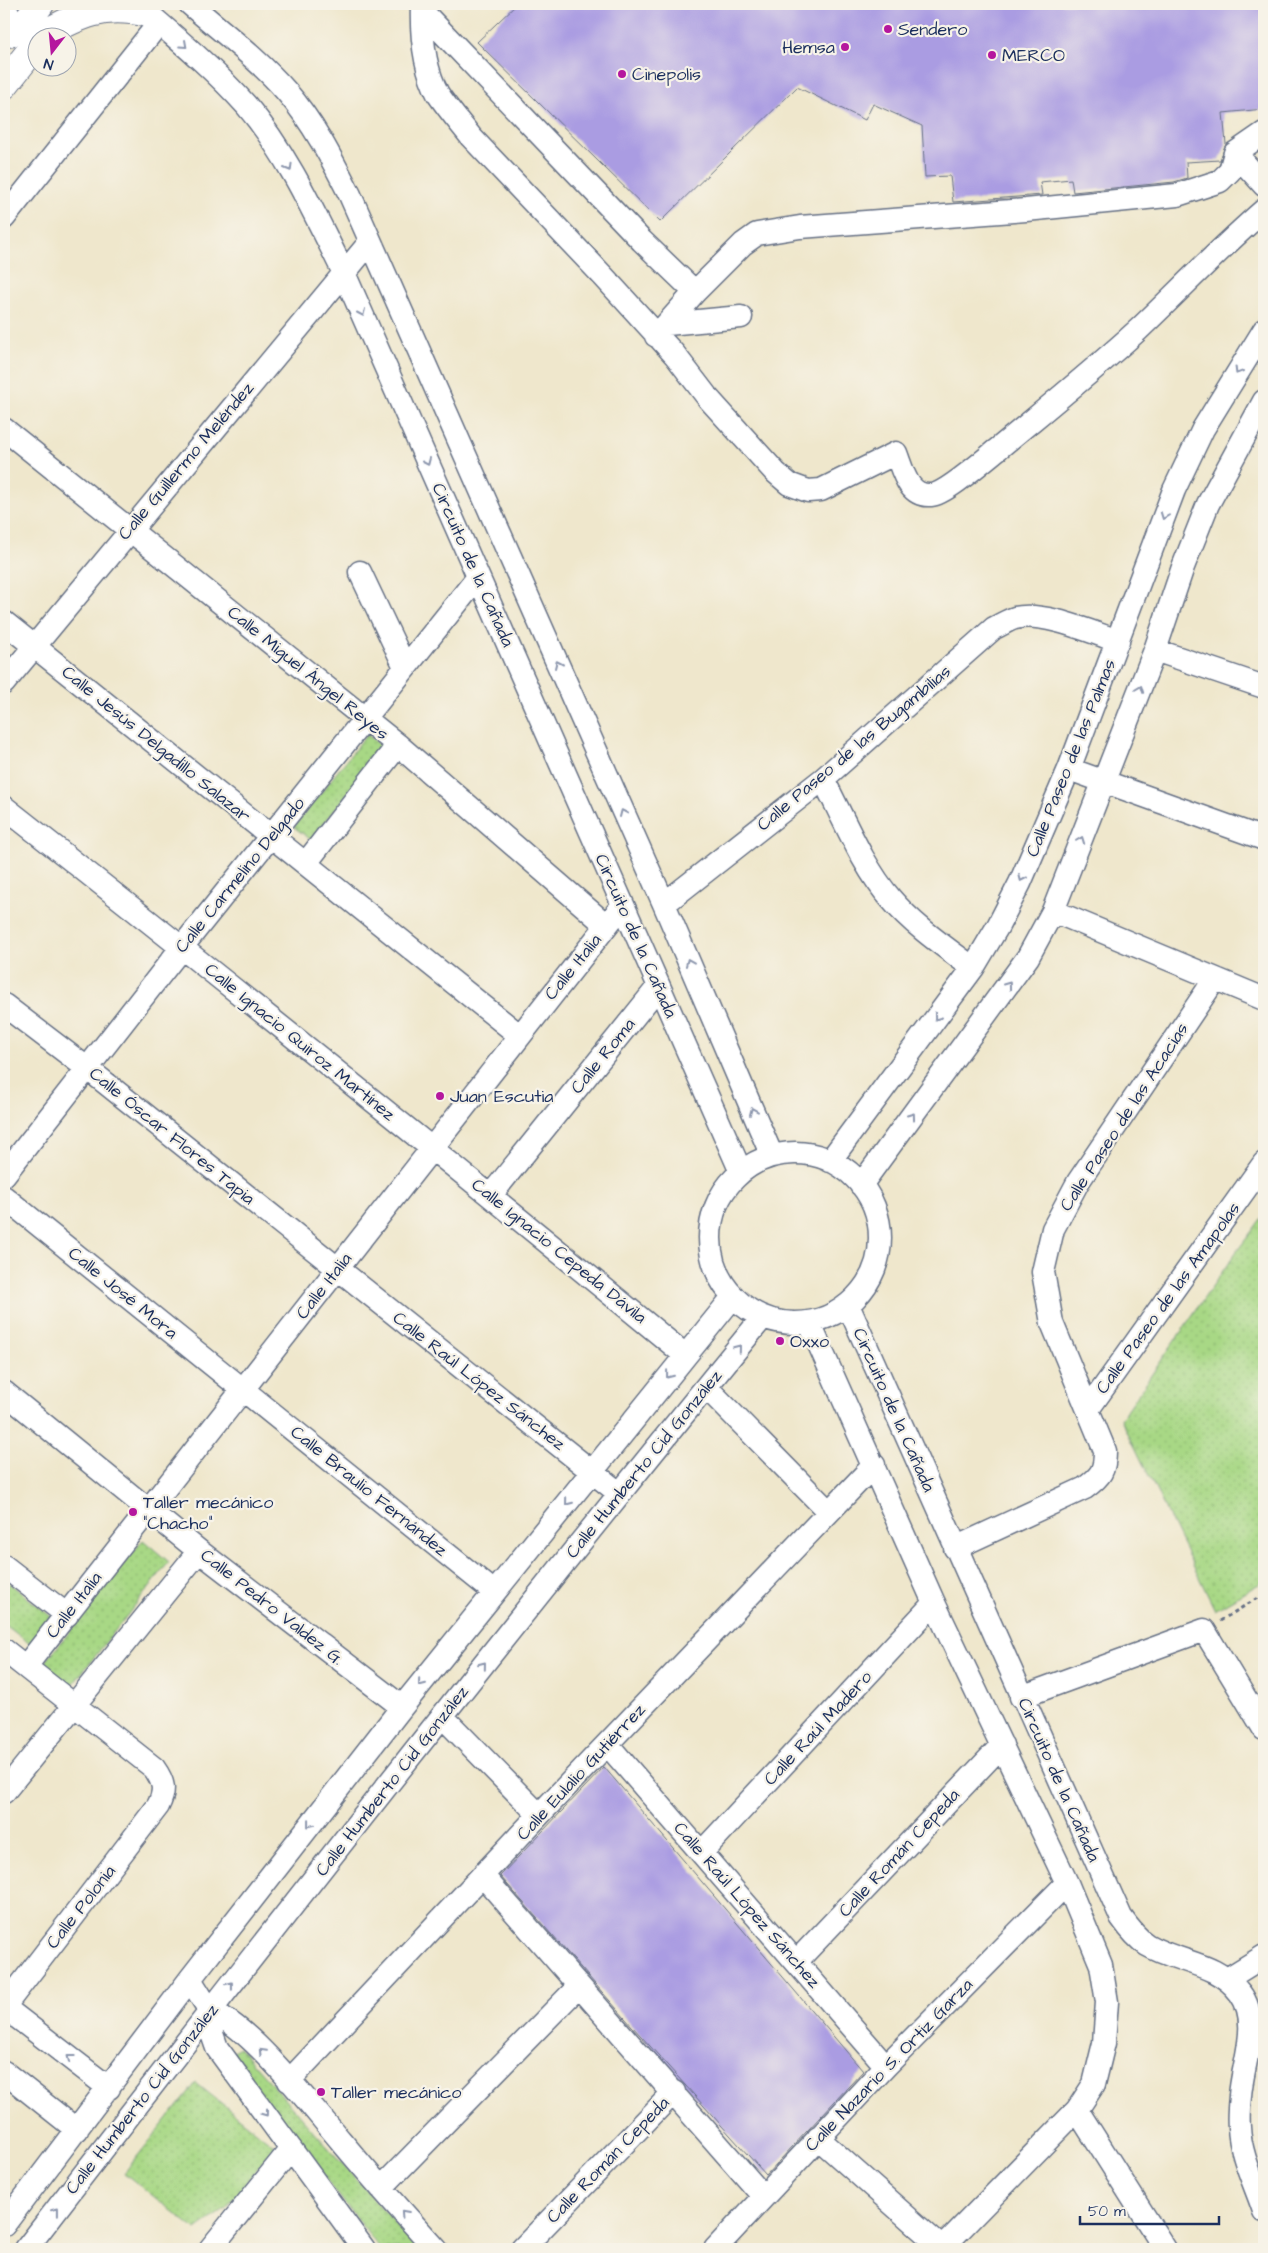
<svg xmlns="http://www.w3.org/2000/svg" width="1268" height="2253" viewBox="0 0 1268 2253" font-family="'Architects Daughter',sans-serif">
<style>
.park{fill:url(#park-dots);stroke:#628472}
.building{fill:#aa9ce2}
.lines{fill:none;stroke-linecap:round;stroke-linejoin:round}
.minor-casing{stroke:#656f84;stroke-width:25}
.major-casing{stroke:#656f84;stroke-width:30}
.path{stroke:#656f84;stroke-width:3;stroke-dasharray:4 4;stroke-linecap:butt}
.minor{stroke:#fff;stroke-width:22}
.major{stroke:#fff;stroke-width:28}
.oneway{stroke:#8d97ae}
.poi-dot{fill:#b5179e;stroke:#f7f3e8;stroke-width:2}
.labels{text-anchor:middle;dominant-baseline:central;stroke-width:4.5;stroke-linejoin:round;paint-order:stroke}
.poi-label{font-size:18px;fill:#1b2f5e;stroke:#f7f3e8;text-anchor:start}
.street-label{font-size:18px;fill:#1b2f5e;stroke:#f7f3e8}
</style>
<defs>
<pattern id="park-dots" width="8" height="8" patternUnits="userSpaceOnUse" patternTransform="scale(1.25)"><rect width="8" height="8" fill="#a8d885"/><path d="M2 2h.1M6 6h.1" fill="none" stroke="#90ba75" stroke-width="1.8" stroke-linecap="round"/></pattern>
</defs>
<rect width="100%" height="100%" fill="#f7f3e8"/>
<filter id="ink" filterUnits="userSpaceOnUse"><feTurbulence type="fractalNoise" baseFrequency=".02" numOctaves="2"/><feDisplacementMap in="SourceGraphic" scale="10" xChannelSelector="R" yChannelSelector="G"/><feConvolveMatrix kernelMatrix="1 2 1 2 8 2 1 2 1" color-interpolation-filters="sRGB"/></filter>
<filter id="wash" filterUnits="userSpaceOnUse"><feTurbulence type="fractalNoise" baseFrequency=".0096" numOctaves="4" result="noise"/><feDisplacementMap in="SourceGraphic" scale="20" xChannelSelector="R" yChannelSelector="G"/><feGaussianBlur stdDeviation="1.12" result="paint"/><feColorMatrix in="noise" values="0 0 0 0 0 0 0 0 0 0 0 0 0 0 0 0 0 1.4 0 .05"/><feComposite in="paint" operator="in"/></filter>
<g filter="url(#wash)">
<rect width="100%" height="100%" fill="#efe7cc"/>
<path class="park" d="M 367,734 L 383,748 L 311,840 L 294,827 Z
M 1264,1215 L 1264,1581 L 1215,1610 L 1121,1419 L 1231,1259 Z
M 143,1540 L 169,1562 L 71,1687 L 43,1665 Z
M 4,1579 L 53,1618 L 30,1644 L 4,1624 Z
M 239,2047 L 418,2249 L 380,2249 L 229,2054 Z
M 196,2083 L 275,2146 L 226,2208 L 196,2230 L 124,2173 Z"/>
<g id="blocks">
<path class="building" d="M 517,4 L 1264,4 L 1264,109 L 1223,113 L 1226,144 L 1220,160 L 1186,162 L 1187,178 L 1174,182 L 1073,192 L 1071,179 L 1040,182 L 1042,195 L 953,202 L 950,176 L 925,177 L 922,126 L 873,104 L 865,120 L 797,87 L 660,222 L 477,42 Z
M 604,1767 L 863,2071 L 766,2175 L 632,2026 L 500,1876 Z"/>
</g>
</g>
<g filter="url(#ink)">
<use href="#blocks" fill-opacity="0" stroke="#656f84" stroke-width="1"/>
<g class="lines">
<defs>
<path id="minor" d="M 137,4 C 174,36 213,68 246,105 C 288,154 315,215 344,273 L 741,1172
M 190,4 C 222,32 258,59 286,91 C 313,122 332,159 350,195 L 664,904 L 772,1156
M 422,4 C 421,33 424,68 438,94 C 448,109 460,123 471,137 L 604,277 L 675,355 L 708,398 L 775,472 L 789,484 L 808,491 L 821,490 L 896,453 C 903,471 908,497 931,495 C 946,494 986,458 999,448 C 1046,409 1093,371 1138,330 C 1180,290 1220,248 1264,210
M 4,11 L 10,16
M 422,11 L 642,241 L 695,292
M 1235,153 L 1264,185
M 4,218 L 159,23
M 667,324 L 741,317
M 656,336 L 695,292 L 743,244 L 757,234 L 800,227 L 1026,210 L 1177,195 L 1220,181 L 1230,171 L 1235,153 L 1264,133
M 4,429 L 398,745 L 606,925
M 360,572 L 405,667
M 4,622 L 519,1035
M 1155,650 L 1264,687
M 4,683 L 370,242
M 1069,769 L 1264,839
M 823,779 C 843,817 863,867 891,899 C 914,926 945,947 973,968
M 4,807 C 233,987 460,1170 685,1355
M 306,863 L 398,745
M 664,904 L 823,779 L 994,628 C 1001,625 1008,620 1015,618 C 1043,611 1091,632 1118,641
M 1053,911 L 1264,999
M 4,1005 L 88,1069 L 620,1494
M710 1238a85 85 0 1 1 170 0a85 85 0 1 1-170 0Z
M 830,1161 L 973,968 L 998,926 L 1020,883 L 1069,769 L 1174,490 L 1203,429 L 1264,330
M 4,1175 L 182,947 L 478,577
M 861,1185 L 1028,957 L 1053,911 L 1155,650 L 1183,567 L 1208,504 L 1264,401
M 491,1195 L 658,987
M 4,1197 L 494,1592
M 848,1305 L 1121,1917 C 1128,1927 1136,1938 1147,1945 C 1178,1963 1217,1962 1240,1993 C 1262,2022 1242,2064 1240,2096 C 1239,2106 1238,2117 1239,2127 C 1240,2155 1255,2184 1264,2211
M 809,1322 L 934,1603 L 1067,1883 L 1101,1965 L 1107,2002 L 1104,2043 L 1094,2084 L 1077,2110 L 941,2249
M 706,1387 L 828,1511
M 4,1392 L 199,1551 L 402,1707
M 1089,1408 L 1264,1163
M 955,1548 L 1085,1488 C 1101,1476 1105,1471 1105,1451 L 1052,1323 L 1043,1272 L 1053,1229 L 1078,1182 L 1215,979
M 4,1566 L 67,1615
M 4,1650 L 154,1768 C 164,1782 166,1790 158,1806 L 4,2007
M 26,1666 L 622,906
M 1021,1697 L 1204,1630 L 1264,1729
M 442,1716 L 539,1815
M 607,1744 L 886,2066
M 4,1792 L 199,1551
M 702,1852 L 934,1603
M 483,1876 L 763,2196
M 796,1962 L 1002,1745
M 190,1979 L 210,2011 L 210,2028 L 217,2048 L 364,2249
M 1227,1979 L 1264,1956
M 4,2007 L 109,2088
M 210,2011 C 250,2026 311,2106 341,2141 C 372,2178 404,2214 436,2249
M 4,2072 L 77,2130
M 289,2081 L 539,1815 L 874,1465
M 1077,2110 L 1165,2249
M 818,2138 L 942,2248
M 381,2188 L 579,1986
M 4,2225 L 190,1979 L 402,1707 L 733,1297
M 26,2249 C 268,1935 512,1624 763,1317
M 210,2249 L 291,2149
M 522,2249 L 674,2092
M 715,2249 L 886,2066 L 1067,1883"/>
<path id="major" d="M 4,33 C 20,35 31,15 40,4
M 43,35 C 80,14 104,3 147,13
M 4,85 L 38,42"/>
</defs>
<use href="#minor" class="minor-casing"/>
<use href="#major" class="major-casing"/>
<path class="path" d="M 1220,1621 L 1264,1594"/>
<use href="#minor" class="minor"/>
<use href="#major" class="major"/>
</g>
<defs><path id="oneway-chevron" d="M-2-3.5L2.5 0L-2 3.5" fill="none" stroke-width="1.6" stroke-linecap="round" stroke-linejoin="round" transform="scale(1.25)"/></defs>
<g class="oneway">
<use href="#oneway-chevron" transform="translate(184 45) rotate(42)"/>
<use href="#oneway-chevron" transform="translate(289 168) rotate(60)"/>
<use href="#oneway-chevron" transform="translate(362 313) rotate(66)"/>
<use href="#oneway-chevron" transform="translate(1238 371) rotate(121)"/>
<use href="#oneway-chevron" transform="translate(427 462) rotate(66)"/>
<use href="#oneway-chevron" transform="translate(1164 516) rotate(111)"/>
<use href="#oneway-chevron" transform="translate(558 664) rotate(-114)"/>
<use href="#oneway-chevron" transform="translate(1140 689) rotate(-69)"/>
<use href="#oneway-chevron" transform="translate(623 813) rotate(-114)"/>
<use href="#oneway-chevron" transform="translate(1081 840) rotate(-69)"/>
<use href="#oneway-chevron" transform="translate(1022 878) rotate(114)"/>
<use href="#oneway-chevron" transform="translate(689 962) rotate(-113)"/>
<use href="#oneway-chevron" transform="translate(1008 985) rotate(-54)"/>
<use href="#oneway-chevron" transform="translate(937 1017) rotate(126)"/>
<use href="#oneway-chevron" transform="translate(753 1111) rotate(-113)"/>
<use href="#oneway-chevron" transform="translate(912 1116) rotate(-54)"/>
<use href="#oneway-chevron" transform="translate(738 1348) rotate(-51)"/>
<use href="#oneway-chevron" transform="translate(669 1375) rotate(128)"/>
<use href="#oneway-chevron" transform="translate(568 1502) rotate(129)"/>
<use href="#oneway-chevron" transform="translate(483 1665) rotate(-51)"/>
<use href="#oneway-chevron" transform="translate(421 1683) rotate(129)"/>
<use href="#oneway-chevron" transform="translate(310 1824) rotate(128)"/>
<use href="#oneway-chevron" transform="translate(230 1985) rotate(-52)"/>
<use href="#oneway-chevron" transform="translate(262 2052) rotate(-134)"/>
<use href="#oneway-chevron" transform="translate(70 2058) rotate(-142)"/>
<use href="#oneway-chevron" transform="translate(265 2113) rotate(54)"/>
<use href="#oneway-chevron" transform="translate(56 2211) rotate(-52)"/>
<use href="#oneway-chevron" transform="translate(404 2213) rotate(-132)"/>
</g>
</g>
<g class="poi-dot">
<circle cx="888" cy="29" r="5"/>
<circle cx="845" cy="47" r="5"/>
<circle cx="992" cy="55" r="5"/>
<circle cx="622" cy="74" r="5"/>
<circle cx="440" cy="1096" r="5"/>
<circle cx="780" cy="1341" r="5"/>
<circle cx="133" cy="1512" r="5"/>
<circle cx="321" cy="2092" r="5"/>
</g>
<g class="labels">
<g class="poi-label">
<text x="898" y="29">Sendero</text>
<text x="835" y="47" text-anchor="end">Hemsa</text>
<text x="1002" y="55">MERCO</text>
<text x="632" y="74">Cinepolis</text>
<text x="450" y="1096">Juan Escutia</text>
<text x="790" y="1341">Oxxo</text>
<text x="143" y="1502">Taller mecánico<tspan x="143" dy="21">"Chacho"</tspan></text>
<text x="331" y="2092">Taller mecánico</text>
</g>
<g class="street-label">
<text transform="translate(186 461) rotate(-50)">Calle Guillermo Meléndez</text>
<text transform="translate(473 565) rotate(66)">Circuito de la Cañada</text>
<text transform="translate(308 673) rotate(39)">Calle Miguel Ángel Reyes</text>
<text transform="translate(156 744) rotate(39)">Calle Jesús Delgadillo Salazar</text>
<text transform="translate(854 748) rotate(-40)">Calle Paseo de las Bugambilias</text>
<text transform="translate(1071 758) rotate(-68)">Calle Paseo de las Palmas</text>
<text transform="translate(240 875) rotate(-51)">Calle Carmelino Delgado</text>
<text transform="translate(636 936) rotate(66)">Circuito de la Cañada</text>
<text transform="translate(573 967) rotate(-51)">Calle Italia</text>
<text transform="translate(300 1042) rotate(39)">Calle Ignacio Quiroz Martínez</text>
<text transform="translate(603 1056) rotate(-51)">Calle Roma</text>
<text transform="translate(1124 1117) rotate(-57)">Calle Paseo de las Acacias</text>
<text transform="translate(172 1136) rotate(39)">Calle Óscar Flores Tapia</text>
<text transform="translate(559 1251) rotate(39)">Calle Ignacio Cepeda Dávila</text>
<text transform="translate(324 1286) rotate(-52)">Calle Italia</text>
<text transform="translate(123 1293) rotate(39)">Calle José Mora</text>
<text transform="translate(1168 1298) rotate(-54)">Calle Paseo de las Amapolas</text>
<text transform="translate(479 1381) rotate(38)">Calle Raúl López Sánchez</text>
<text transform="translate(894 1410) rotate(66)">Circuito de la Cañada</text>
<text transform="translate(644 1464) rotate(-51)">Calle Humberto Cid González</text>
<text transform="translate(369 1491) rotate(39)">Calle Braulio Fernández</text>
<text transform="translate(74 1605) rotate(-52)">Calle Italia</text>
<text transform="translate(272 1607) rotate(38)">Calle Pedro Valdez G.</text>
<text transform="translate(818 1728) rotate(-47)">Calle Raúl Madero</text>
<text transform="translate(581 1772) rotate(-47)">Calle Eulalio Gutiérrez</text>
<text transform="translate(1059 1780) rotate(66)">Circuito de la Cañada</text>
<text transform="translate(392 1781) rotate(-52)">Calle Humberto Cid González</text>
<text transform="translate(899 1853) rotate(-47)">Calle Román Cepeda</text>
<text transform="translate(747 1905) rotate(49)">Calle Raúl López Sánchez</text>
<text transform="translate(81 1907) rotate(-52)">Calle Polonia</text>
<text transform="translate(889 2065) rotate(-46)">Calle Nazario S. Ortiz Garza</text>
<text transform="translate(142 2099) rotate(-52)">Calle Humberto Cid González</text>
<text transform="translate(608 2160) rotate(-46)">Calle Román Cepeda</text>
</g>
</g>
<rect width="1268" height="2253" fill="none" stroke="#f7f3e8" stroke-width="20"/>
<g transform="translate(52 52) rotate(196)"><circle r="24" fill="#f7f3e8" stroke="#9fa5b1"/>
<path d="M0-4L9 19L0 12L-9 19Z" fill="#b5179e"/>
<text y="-8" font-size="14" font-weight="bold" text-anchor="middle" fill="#1b2f5e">N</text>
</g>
<path d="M1080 2216v8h139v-8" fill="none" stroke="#1b2f5e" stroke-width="2.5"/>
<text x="1088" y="2216" font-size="15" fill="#1b2f5e" stroke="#f7f3e8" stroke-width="4" paint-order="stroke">50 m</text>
</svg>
